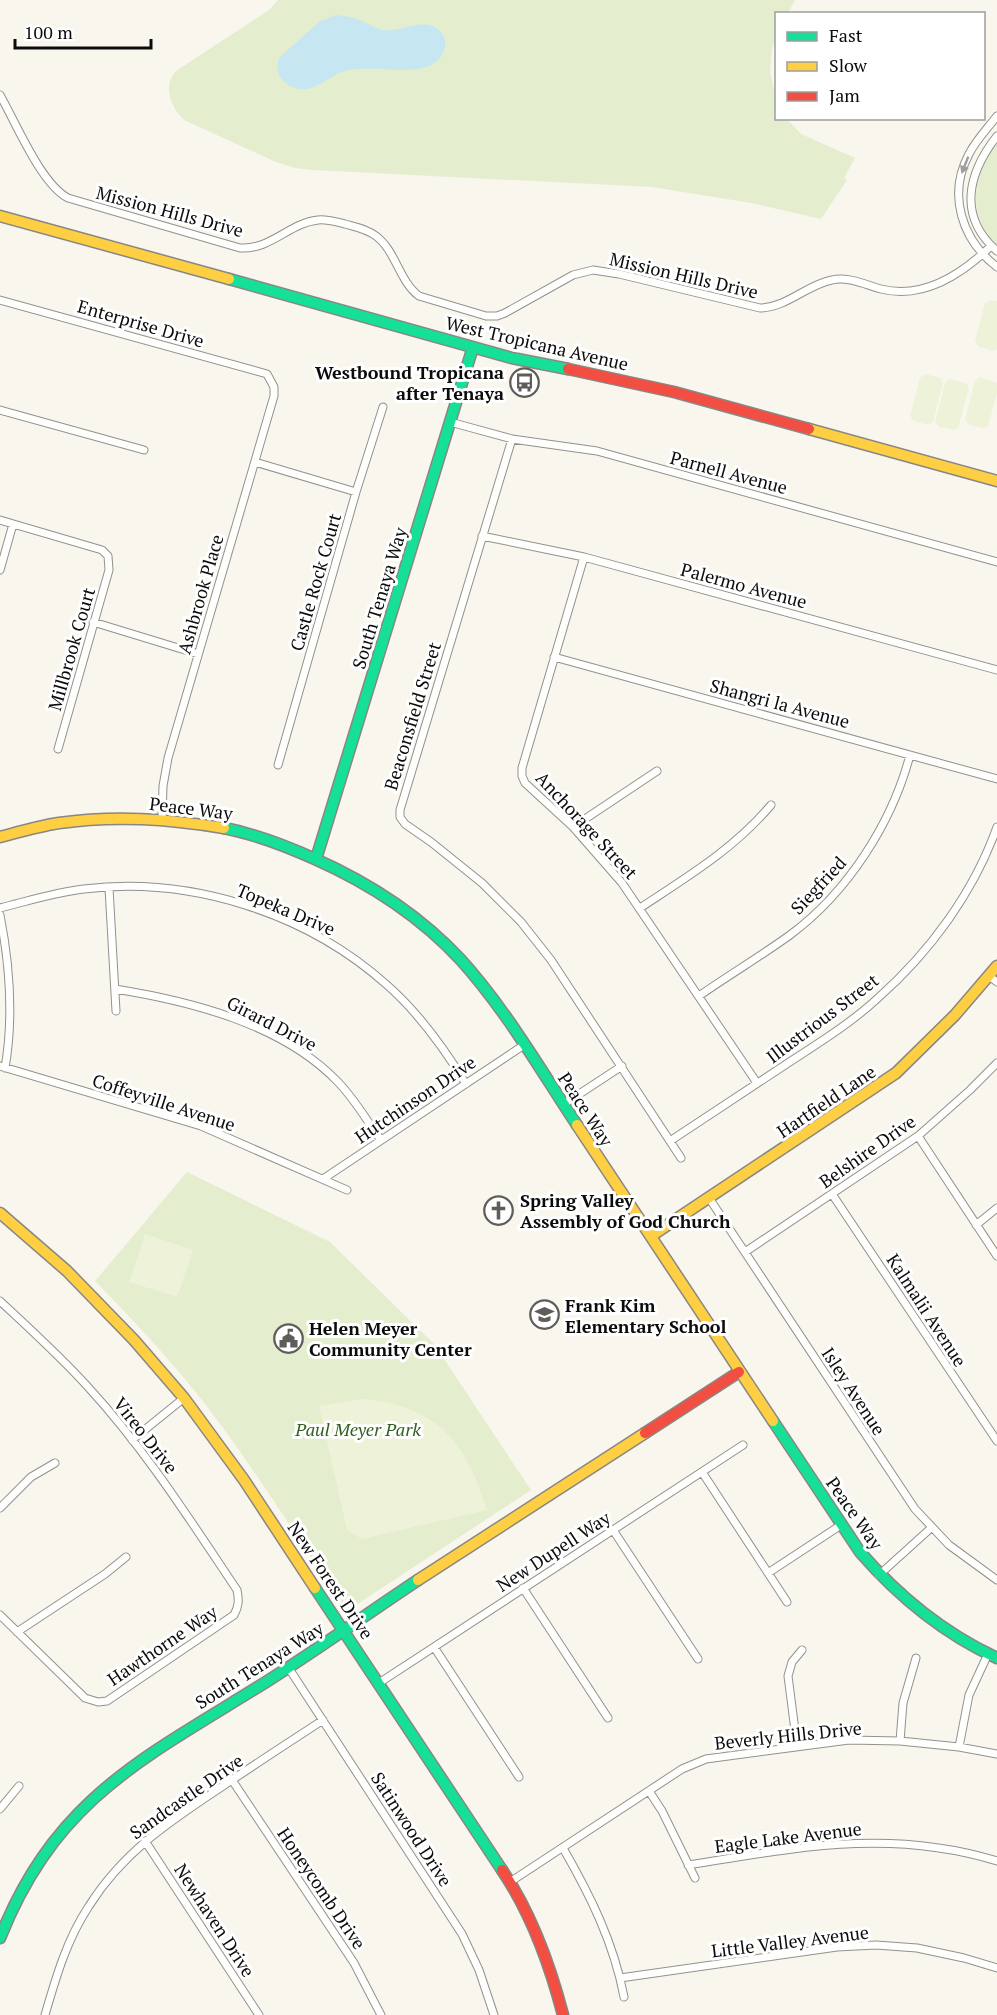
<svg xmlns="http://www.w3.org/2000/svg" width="997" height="2015" viewBox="0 0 997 2015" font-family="'PT Serif',serif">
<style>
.green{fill:#e4eecf}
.pitch{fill:#edf2d8}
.water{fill:#c6e6f2}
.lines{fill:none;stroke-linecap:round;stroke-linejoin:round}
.street-casing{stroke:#92918d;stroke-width:9}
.fast-casing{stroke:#898784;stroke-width:13}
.slow-casing{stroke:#898784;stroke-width:13}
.jam-casing{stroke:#898784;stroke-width:13}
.street{stroke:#fefefc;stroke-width:7}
.fast{stroke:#16e098;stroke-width:10}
.slow{stroke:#ffcf43;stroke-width:10}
.jam{stroke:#f24e42;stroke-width:10}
.oneway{fill:#9d9d9c}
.labels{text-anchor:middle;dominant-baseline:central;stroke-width:6;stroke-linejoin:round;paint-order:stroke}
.street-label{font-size:18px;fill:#0b0b0b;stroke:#fff}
.poi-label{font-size:18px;font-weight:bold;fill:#0b0b0b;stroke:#fff;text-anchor:start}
.park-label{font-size:18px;font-style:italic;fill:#315f1e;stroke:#fff}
</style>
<rect width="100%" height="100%" fill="#f9f6ee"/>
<path class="green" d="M 278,0 L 795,0 L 788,13 L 776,14 L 776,36 L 772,49 L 770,71 L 776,100 L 776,118 L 787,119 L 801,134 L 855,158 L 844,178 L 847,180 L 821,219 L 751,203 L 652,187 L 313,170 L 295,168 L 276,162 L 186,121 C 171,110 162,85 176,71 L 269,10 Z
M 997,144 L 997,245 C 966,215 972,175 997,144 Z
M 187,1172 L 330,1242 L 434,1344 L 531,1490 L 347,1611 C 299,1541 254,1467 202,1400 C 169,1358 132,1319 95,1281 Z"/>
<path class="pitch" d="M 990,300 L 997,301 L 997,349 L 994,351 L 979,347 L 975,341 L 985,303 Z
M 925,374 L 941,378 L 943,383 L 933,422 L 929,425 L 914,421 L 910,416 L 920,378 Z
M 980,377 L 997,383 L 997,393 L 988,426 L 984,428 L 969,425 L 965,419 L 975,381 Z
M 950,379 L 966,383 L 969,388 L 958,428 L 954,430 L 939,427 L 935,422 L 945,383 Z
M 145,1234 L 193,1250 L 177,1297 L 129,1282 Z
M 364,1399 C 437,1406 467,1443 487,1510 L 362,1539 L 347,1530 L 319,1406 Z"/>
<path class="water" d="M 336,15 C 345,16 354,17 362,21 C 369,24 376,29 383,30 C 402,33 429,13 443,35 C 446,40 446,47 443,52 C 441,58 437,62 431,65 C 404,77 373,63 345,71 C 330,75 316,92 299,89 C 283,86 272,72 280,57 L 319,22 Z"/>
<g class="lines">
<defs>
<path id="street" d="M 0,95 C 16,123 41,184 68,198 L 240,248 C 271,250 289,223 318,220 C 327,219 336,222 345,224 C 356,227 367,229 376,236 C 396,251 399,281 419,296 L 486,316 L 497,316 L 505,313 L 573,275 L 593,270 L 619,274 L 760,308 C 788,307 806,285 832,280 C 848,276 866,285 881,289 C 924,300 962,274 991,246
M 997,116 C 987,129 976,140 969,154 C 947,195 962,240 997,267
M 997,136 C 968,173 957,216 997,251
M 0,300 L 267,374 L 274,387 L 274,396 L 168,758 L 163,786 L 162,818
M 0,410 L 144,450
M 450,422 L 512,439 L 597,451 L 997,562
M 512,439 L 400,810 L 400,817 L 405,824 L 431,842 L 482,883 L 521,922 L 551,960 L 681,1158
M 255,462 L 356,492
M 0,520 L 102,550 L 108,556 L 109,570 L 58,749
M 482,536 L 584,557 L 997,670
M 584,557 L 522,768 L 522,776 L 525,783 L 573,827 L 622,883 L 757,1083
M 0,570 L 13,524
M 93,622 L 198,654
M 554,657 L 997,779
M 278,765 L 356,492 L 383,407
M 573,827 L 657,771
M 109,888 L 116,1011
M 0,908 C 28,901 56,892 84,889 C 191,876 307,913 387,985 C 419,1013 444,1048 466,1084
M 640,908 C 687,877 734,849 771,805
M 0,915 C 10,966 14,1016 5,1068
M 989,976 L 997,982
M 115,989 C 190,1001 282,1024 337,1081 C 354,1098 367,1121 381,1140
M 699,996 C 729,975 761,956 790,935 C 848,892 892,823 910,755
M 0,1066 L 201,1126 L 347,1190
M 564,1104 L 622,1066
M 918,1136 L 997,1256
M 670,1141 C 708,1116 747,1090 785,1065 C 817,1044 850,1024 878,998 C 930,952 974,892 997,827
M 323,1179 L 524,1045
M 832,1194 L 997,1441
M 709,1198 L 915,1509 L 949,1545 L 997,1580
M 976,1225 L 997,1208
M 745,1252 L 918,1136 L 970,1090 L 997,1063
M 0,1301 C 30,1329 61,1357 88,1387 C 145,1449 190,1520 237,1590 C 239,1600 239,1606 234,1615 L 107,1701 L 98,1702 L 85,1698 L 0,1615
M 132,1440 L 184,1398
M 702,1472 L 787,1602
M 0,1508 L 31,1477 L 55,1463
M 613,1530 L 698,1659
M 768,1573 L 841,1525
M 879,1575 L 931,1528
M 523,1588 L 608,1718
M 17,1632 L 105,1574 L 126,1557
M 434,1647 L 519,1777
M 288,1667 L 462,1934 L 479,1970 L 494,2015
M 379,1683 L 743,1445
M 900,1741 L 903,1703 L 916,1658
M 797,1746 L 788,1676 L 792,1662 L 802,1650
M 959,1747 L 969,1695 L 988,1654
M 232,1780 L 354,1963 L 381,2015
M 649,1791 L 662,1811 L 695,1878
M 0,1809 L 19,1786
M 145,1841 L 259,2015
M 563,1848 C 590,1895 614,1943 624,1997
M 688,1865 C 796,1848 889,1828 997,1861
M 510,1882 L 682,1769 L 706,1759 L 849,1740 L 900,1741 L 959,1747 L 997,1754
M 620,1978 L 837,1947 L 876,1945 L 917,1948 L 964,1958 L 997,1968
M 45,2015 C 56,1977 67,1939 89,1906 C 123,1852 169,1822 220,1788 C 254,1765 288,1743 323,1720"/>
<path id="fast" d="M 229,279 L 512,358 L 568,369
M 224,828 C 255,834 286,846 315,859 C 369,883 421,917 461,960 C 506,1010 540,1069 577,1125
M 316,859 L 473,347
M 773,1421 L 860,1552 C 899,1597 943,1633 997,1658
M 315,1588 L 502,1870
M 0,1938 C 56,1797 146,1757 266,1682 C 318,1649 367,1614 418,1580"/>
<path id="slow" d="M 0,216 L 229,279
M 809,429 L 997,481
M 0,837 C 19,832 39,826 59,823 C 116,815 167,819 224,828
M 577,1125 L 773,1421
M 0,1213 L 67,1271 L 134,1340 L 184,1398 L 244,1480 L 315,1588
M 651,1236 L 896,1073 L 955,1015 L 997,966
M 418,1580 L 645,1433"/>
<path id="jam" d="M 568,369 L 674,392 L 809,429
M 645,1433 L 739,1372
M 502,1870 C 531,1913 550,1965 563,2015"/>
</defs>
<use href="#street" class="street-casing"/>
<use href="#fast" class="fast-casing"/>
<use href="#slow" class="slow-casing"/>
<use href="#jam" class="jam-casing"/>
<use href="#street" class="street"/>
<use href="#fast" class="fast"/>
<use href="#slow" class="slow"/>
<use href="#jam" class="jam"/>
</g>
<defs><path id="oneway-solid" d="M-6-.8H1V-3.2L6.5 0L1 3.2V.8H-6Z" transform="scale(1.5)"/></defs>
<use class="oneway" href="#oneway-solid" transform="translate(965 165) rotate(111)"/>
<defs>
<symbol id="bus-ring" viewBox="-11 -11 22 22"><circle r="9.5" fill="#fff" stroke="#5e5d5a" stroke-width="1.5"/><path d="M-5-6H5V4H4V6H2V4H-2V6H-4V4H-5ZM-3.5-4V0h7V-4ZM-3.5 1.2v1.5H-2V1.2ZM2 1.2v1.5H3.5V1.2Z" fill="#5e5d5a"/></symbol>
<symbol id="church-ring" viewBox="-11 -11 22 22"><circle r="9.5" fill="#fff" stroke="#5e5d5a" stroke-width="1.5"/><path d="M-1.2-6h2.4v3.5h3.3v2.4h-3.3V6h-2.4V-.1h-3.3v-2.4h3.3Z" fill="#5e5d5a"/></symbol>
<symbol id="school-ring" viewBox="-11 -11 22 22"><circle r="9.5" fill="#fff" stroke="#5e5d5a" stroke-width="1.5"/><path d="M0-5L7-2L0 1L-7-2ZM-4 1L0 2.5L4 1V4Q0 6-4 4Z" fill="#5e5d5a"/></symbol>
<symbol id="civic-ring" viewBox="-11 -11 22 22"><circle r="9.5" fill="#fff" stroke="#5e5d5a" stroke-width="1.5"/><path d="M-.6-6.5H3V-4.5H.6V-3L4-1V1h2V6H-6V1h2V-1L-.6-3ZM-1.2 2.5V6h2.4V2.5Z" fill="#5e5d5a"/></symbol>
</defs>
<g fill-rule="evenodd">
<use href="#bus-ring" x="508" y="366" width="33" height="33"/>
<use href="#church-ring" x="482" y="1194" width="33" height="33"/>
<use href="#school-ring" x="528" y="1298" width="33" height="33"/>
<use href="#civic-ring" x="272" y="1322" width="33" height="33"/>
</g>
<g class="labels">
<g class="street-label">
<text transform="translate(170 211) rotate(15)">Mission Hills Drive</text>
<text transform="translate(684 275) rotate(13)">Mission Hills Drive</text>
<text transform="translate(141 323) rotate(16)">Enterprise Drive</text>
<text transform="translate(537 343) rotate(13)">West Tropicana Avenue</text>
<text transform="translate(729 472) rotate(15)">Parnell Avenue</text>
<text transform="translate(315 582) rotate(-74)">Castle Rock Court</text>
<text transform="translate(744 585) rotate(15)">Palermo Avenue</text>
<text transform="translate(200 594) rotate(-74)">Ashbrook Place</text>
<text transform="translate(379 598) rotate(-73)">South Tenaya Way</text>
<text transform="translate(71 649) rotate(-74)">Millbrook Court</text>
<text transform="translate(780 703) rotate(15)">Shangri la Avenue</text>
<text transform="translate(412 716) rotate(-73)">Beaconsfield Street</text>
<text transform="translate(191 808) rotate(7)">Peace Way</text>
<text transform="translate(587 825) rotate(47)">Anchorage Street</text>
<text transform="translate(818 885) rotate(-47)">Siegfried</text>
<text transform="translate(286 909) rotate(23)">Topeka Drive</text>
<text transform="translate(822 1018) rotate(-37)">Illustrious Street</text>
<text transform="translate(272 1023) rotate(27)">Girard Drive</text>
<text transform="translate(415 1099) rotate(-34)">Hutchinson Drive</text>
<text transform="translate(826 1101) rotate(-34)">Hartfield Lane</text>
<text transform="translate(164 1102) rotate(18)">Coffeyville Avenue</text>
<text transform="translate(586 1109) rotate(57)">Peace Way</text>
<text transform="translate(867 1151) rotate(-35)">Belshire Drive</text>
<text transform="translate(927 1310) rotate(57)">Kalmalii Avenue</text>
<text transform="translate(854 1391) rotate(57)">Isley Avenue</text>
<text transform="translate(146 1435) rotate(52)">Vireo Drive</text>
<text transform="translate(855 1513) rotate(55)">Peace Way</text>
<text transform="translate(553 1551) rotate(-33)">New Dupell Way</text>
<text transform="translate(331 1580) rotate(56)">New Forest Drive</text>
<text transform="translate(162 1645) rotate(-34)">Hawthorne Way</text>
<text transform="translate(259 1665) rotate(-32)">South Tenaya Way</text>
<text transform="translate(788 1735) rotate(-6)">Beverly Hills Drive</text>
<text transform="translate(186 1796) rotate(-35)">Sandcastle Drive</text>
<text transform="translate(412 1829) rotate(57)">Satinwood Drive</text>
<text transform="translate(788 1837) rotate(-7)">Eagle Lake Avenue</text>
<text transform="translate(322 1888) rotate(56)">Honeycomb Drive</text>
<text transform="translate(215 1920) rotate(57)">Newhaven Drive</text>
<text transform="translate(790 1941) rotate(-7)">Little Valley Avenue</text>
</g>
<g class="poi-label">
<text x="504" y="372" text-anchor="end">Westbound Tropicana<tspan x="504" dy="21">after Tenaya</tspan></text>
<text x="520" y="1200">Spring Valley<tspan x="520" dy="21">Assembly of God Church</tspan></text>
<text x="565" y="1305">Frank Kim<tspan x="565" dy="21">Elementary School</tspan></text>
<text x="309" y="1328">Helen Meyer<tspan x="309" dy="21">Community Center</tspan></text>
</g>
<g class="park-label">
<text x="358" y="1429">Paul Meyer Park</text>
</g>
</g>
<rect x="775" y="12" width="210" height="108" fill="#ffffff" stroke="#9d9d9d" stroke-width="1.5"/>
<rect x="787" y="32" width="30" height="9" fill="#16e098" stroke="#9d9d9d" stroke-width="1.5"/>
<text x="829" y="42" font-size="18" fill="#0b0b0b">Fast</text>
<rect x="787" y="62" width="30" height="9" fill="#ffcf43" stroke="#9d9d9d" stroke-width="1.5"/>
<text x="829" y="72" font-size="18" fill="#0b0b0b">Slow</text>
<rect x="787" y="92" width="30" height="9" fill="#f24e42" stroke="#9d9d9d" stroke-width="1.5"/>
<text x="829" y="102" font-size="18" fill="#0b0b0b">Jam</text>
<path d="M15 39v9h136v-9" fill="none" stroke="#0b0b0b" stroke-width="3"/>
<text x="24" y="39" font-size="18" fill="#0b0b0b" stroke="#ffffff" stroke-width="4.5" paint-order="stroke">100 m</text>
</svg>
